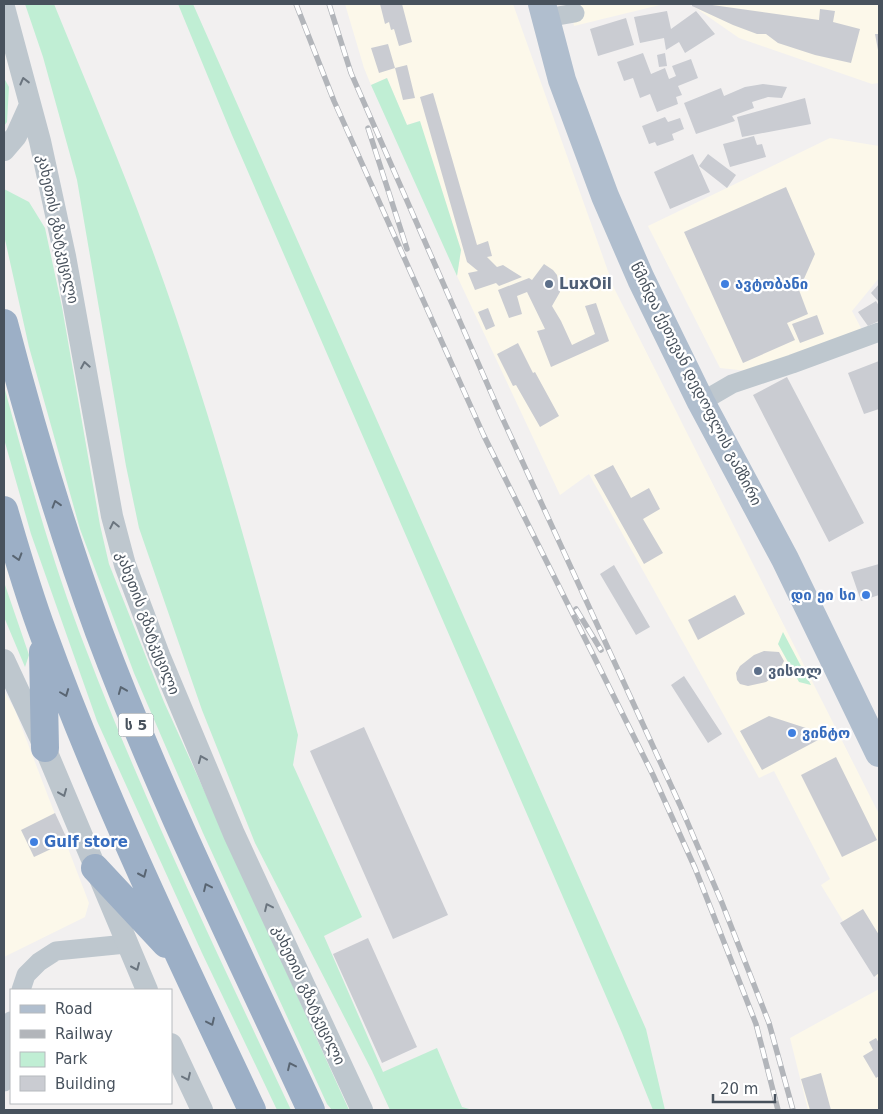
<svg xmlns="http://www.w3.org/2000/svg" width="883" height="1114" viewBox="0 0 883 1114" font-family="'DejaVu Sans','Noto Sans Georgian',sans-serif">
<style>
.commercial{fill:#fcf8ea}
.green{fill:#c0eed4}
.building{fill:#caccd2}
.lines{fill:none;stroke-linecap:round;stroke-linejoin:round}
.minor{stroke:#bec7ce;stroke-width:19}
.tertiary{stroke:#bec7ce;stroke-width:22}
.primary{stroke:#b0bece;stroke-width:28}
.trunk{stroke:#9cafc6;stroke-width:28}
.rail-casing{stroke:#b2b5ba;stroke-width:5.5}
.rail{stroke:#fff;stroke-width:4;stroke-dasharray:11;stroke-linecap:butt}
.oneway{stroke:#6b757f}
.oneway2{stroke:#596572}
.service-dot{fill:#5c6f8a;stroke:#fff;stroke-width:2}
.shop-dot{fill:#3f7fe0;stroke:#fff;stroke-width:2}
.labels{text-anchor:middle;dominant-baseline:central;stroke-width:4.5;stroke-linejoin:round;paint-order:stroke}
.shield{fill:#fff;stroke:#7f868e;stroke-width:1}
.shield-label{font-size:14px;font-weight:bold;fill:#48525d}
.street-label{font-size:15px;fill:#48525d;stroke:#fff}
.service-label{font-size:15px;font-weight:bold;fill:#4e5e75;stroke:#fff;text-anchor:start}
.shop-label{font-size:15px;font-weight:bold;fill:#366cbe;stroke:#fff;text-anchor:start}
</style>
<rect width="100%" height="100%" fill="#f2f0f0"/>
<path class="commercial" d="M 345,4 L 513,4 L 614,288 L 879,814 L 879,980 L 821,885 L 830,879 L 774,771 L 759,778 L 589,474 L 560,495 L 457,276 L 461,250 L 419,121 L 407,125 L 387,78 L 371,85 L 364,68 Z
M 570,4 L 664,4 L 574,26 Z
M 690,4 L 879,4 L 879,83 L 872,84 L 739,38 Z
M 830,138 L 879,146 L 879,278 L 852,311 L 862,330 L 748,371 L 720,368 L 648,226 Z
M 4,691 L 15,710 L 89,903 L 85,917 L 4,957 Z
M 879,989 L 879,1110 L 808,1110 L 790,1038 Z"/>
<path class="green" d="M 25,4 L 54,4 C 86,83 120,161 149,241 C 209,403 253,569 298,735 L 293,765 L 362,917 L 324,936 L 383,1072 L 437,1048 L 462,1107 L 473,1110 L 390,1110 L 372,1071 L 255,843 L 202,710 L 139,528 L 126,466 L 77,180 L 43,57 Z
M 178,4 L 193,4 L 646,1029 L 665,1110 L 653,1110 L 622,1033 L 232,135 Z
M 4,78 L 9,87 L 7,122 L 4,126 Z
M 387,78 L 407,125 L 420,121 L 461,250 L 457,276 L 371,85 Z
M 4,189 L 29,202 L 45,228 L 62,307 L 100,525 L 109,564 L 164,702 L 349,1110 L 332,1110 L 327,1104 L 203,833 L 134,673 L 80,529 L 29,347 L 4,235 Z
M 4,386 C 28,475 53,565 87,652 C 147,808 220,959 291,1110 L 277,1110 L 202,953 L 97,721 L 31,534 L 4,439 Z
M 4,582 L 29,655 L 25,667 L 4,617 Z
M 783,632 L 811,685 L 799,682 L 778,644 Z"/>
<path class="building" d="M 380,4 L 402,4 L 412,42 L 399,46 L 394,29 L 391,30 L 389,22 L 385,24 Z
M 692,4 L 705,4 L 819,20 L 820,9 L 835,11 L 833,22 L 860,29 L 851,63 L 815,55 L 778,43 L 766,34 L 757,34 L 733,25 L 692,6 Z
M 667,11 L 671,29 L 696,11 L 715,34 L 685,53 L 679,42 L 666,50 L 664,38 L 640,43 L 634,17 Z
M 626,18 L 634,45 L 598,56 L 590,29 Z
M 875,34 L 879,34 L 879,50 L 878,50 Z
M 388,44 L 395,68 L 407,65 L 415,98 L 403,100 L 395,68 L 379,73 L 371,48 Z
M 643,53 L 651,74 L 665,68 L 669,79 L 676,76 L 672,66 L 691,59 L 698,78 L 678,86 L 682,95 L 676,97 L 678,104 L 657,112 L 650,94 L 640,98 L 633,78 L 624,81 L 617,62 Z
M 665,53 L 667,66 L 659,67 L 657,55 Z
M 763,84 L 787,87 L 782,98 L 768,97 L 752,102 L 754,108 L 732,116 L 735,121 L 696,134 L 684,103 L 721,88 L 724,96 L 745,87 Z
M 433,93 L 477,245 L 488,241 L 492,256 L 487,257 L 497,267 L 503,265 L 522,277 L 499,286 L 496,283 L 475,290 L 468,273 L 478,271 L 467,262 L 420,97 Z
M 805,98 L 811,124 L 742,137 L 737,117 Z
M 665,117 L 668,122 L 680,118 L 684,129 L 672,134 L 674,140 L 657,146 L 655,142 L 649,144 L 642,126 Z
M 754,136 L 757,145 L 762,144 L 766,157 L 730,167 L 723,144 Z
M 693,154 L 710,192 L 670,209 L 654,172 Z
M 708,154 L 736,175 L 727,188 L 699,166 Z
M 786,187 L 815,254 L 799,290 L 808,314 L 787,323 L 795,340 L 743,363 L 684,232 Z
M 544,264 L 553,270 L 557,275 L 560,292 L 552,306 L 561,321 L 572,345 L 595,334 L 585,306 L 596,303 L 609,341 L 551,367 L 537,331 L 545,329 L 527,292 L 517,296 L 522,314 L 509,318 L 498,290 L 529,278 L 532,280 Z
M 879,284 L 879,302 L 871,293 Z
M 876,301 L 879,306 L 879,321 L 868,326 L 858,312 Z
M 488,308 L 495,326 L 486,330 L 478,312 Z
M 817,315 L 824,334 L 800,343 L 792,324 Z
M 518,343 L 533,373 L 535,372 L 559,416 L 540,427 L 516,385 L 513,386 L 497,354 Z
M 879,361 L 879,409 L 864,414 L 848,373 Z
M 787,377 L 864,523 L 829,542 L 753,395 Z
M 613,465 L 631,498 L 649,488 L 660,509 L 643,519 L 663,553 L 644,564 L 594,475 Z
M 879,564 L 879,595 L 861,601 L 851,572 Z
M 614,565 L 650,627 L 636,635 L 600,574 Z
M 735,595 L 745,614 L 698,640 L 688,620 Z
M 764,651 L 779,652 L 784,661 L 780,669 L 776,675 L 766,682 L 748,686 L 740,684 L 737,680 L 736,673 L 740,666 L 754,655 Z
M 684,676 L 722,734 L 708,743 L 671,685 Z
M 769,716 L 812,730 L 818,740 L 762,770 L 740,731 Z
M 364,727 L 448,915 L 393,939 L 310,751 Z
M 836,757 L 877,840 L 842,857 L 801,775 Z
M 55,813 L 68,841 L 34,857 L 21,830 Z
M 863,909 L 879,935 L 879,973 L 874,977 L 840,923 Z
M 368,938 L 417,1047 L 382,1063 L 333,954 Z
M 876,1038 L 879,1043 L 879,1076 L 876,1078 L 863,1056 L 873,1050 L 869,1042 Z
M 821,1073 L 831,1110 L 810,1110 L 801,1079 Z"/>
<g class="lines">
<path class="minor" d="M 546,18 L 575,13
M 701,402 L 732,384 L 792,364 L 879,332
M 21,990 L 26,975 L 39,962 L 56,951 L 126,944
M 4,1082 L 5,1045 L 11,1021"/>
<path class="tertiary" d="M 4,7 L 40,141 L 65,256 L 112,516 L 125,565 L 159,655 L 234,834 L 362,1110
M 4,150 L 16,136 L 30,105
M 4,660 L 45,748 L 147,990
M 171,1044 L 202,1110"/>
<path class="primary" d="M 542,4 L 562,80 L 605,196 L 641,279 L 701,402 L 785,559 L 879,753"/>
<path class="trunk" d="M 4,323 C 31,427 62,531 99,632 C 160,795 238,952 311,1110
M 4,510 C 16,551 28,593 43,633 C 102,796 178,953 252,1110
M 43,652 L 45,748
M 95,868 L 166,944"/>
<defs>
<path id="rail" d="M 296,4 L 334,101 L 484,436 L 653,775 L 695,868 L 756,1024 L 778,1110
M 329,4 L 351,73 L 500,413 L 680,805 L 722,903 L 769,1023 L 793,1110
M 368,128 L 407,249
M 576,609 L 601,650"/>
</defs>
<use href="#rail" class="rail-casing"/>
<use href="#rail" class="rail"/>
</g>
<defs><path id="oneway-chevron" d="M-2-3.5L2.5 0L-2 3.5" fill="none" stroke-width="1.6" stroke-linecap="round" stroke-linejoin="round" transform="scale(1.25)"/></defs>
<g class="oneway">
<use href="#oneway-chevron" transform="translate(24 81) rotate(-104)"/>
<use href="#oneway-chevron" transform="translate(85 365) rotate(-100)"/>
<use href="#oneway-chevron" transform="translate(114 525) rotate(-102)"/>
<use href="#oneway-chevron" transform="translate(202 759) rotate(-113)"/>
<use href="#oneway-chevron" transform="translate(63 793) rotate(68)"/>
<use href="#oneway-chevron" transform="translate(268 907) rotate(-115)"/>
<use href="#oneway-chevron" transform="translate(136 967) rotate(66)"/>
<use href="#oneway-chevron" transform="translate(187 1077) rotate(65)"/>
</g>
<g class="oneway2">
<use href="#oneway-chevron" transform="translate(56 504) rotate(-107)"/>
<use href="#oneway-chevron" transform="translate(18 557) rotate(73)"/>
<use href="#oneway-chevron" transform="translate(122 690) rotate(-112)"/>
<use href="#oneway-chevron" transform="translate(65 693) rotate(69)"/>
<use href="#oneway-chevron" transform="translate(143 874) rotate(66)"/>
<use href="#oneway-chevron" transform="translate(207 887) rotate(-115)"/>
<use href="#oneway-chevron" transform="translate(211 1022) rotate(65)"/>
<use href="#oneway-chevron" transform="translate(291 1066) rotate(-115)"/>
</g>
<g class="service-dot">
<circle cx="549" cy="284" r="5"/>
<circle cx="758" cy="671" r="5"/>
</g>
<g class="shop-dot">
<circle cx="725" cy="284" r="5"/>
<circle cx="866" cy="595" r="5"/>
<circle cx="792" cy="733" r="5"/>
<circle cx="34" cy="842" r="5"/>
</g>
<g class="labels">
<rect class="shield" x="118.5" y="713.5" width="35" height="23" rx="4"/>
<g class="shield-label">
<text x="136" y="725">ს 5</text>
</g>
<g class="street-label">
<text transform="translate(58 229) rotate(78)">კახეთის გზატკეცილი</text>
<text transform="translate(696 384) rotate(63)">წმინდა ქეთევან დედოფლის გამზირი</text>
<text transform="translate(148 623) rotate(69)">კახეთის გზატკეცილი</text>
<text transform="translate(309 995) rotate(65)">კახეთის გზატკეცილი</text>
</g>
<g class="service-label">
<text x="559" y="284">LuxOil</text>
<text x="768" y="671">ვისოლ</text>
</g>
<g class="shop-label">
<text x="735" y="284">ავტობანი</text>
<text x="856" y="595" text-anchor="end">დი ეი სი</text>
<text x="802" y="733">ვინტო</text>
<text x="44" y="842">Gulf store</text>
</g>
</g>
<rect width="883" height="1114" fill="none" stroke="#48525d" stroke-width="10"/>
<rect x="10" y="989" width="162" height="115" fill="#ffffff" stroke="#b6babe"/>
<rect x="20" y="1005" width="25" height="8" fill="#b0bece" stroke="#b6babe"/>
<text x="55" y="1014" font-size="15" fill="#48525d">Road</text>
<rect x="20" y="1030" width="25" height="8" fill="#b2b5ba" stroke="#b6babe"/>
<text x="55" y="1039" font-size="15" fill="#48525d">Railway</text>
<rect x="20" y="1052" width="25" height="15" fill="#c0eed4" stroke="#b6babe"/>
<text x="55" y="1064" font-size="15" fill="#48525d">Park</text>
<rect x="20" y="1076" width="25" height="15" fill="#caccd2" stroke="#b6babe"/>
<text x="55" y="1089" font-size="15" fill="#48525d">Building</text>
<path d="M713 1094v8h62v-8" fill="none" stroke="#48525d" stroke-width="2.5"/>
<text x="720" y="1094" font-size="15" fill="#48525d" stroke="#ffffff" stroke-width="4" paint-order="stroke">20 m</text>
</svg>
